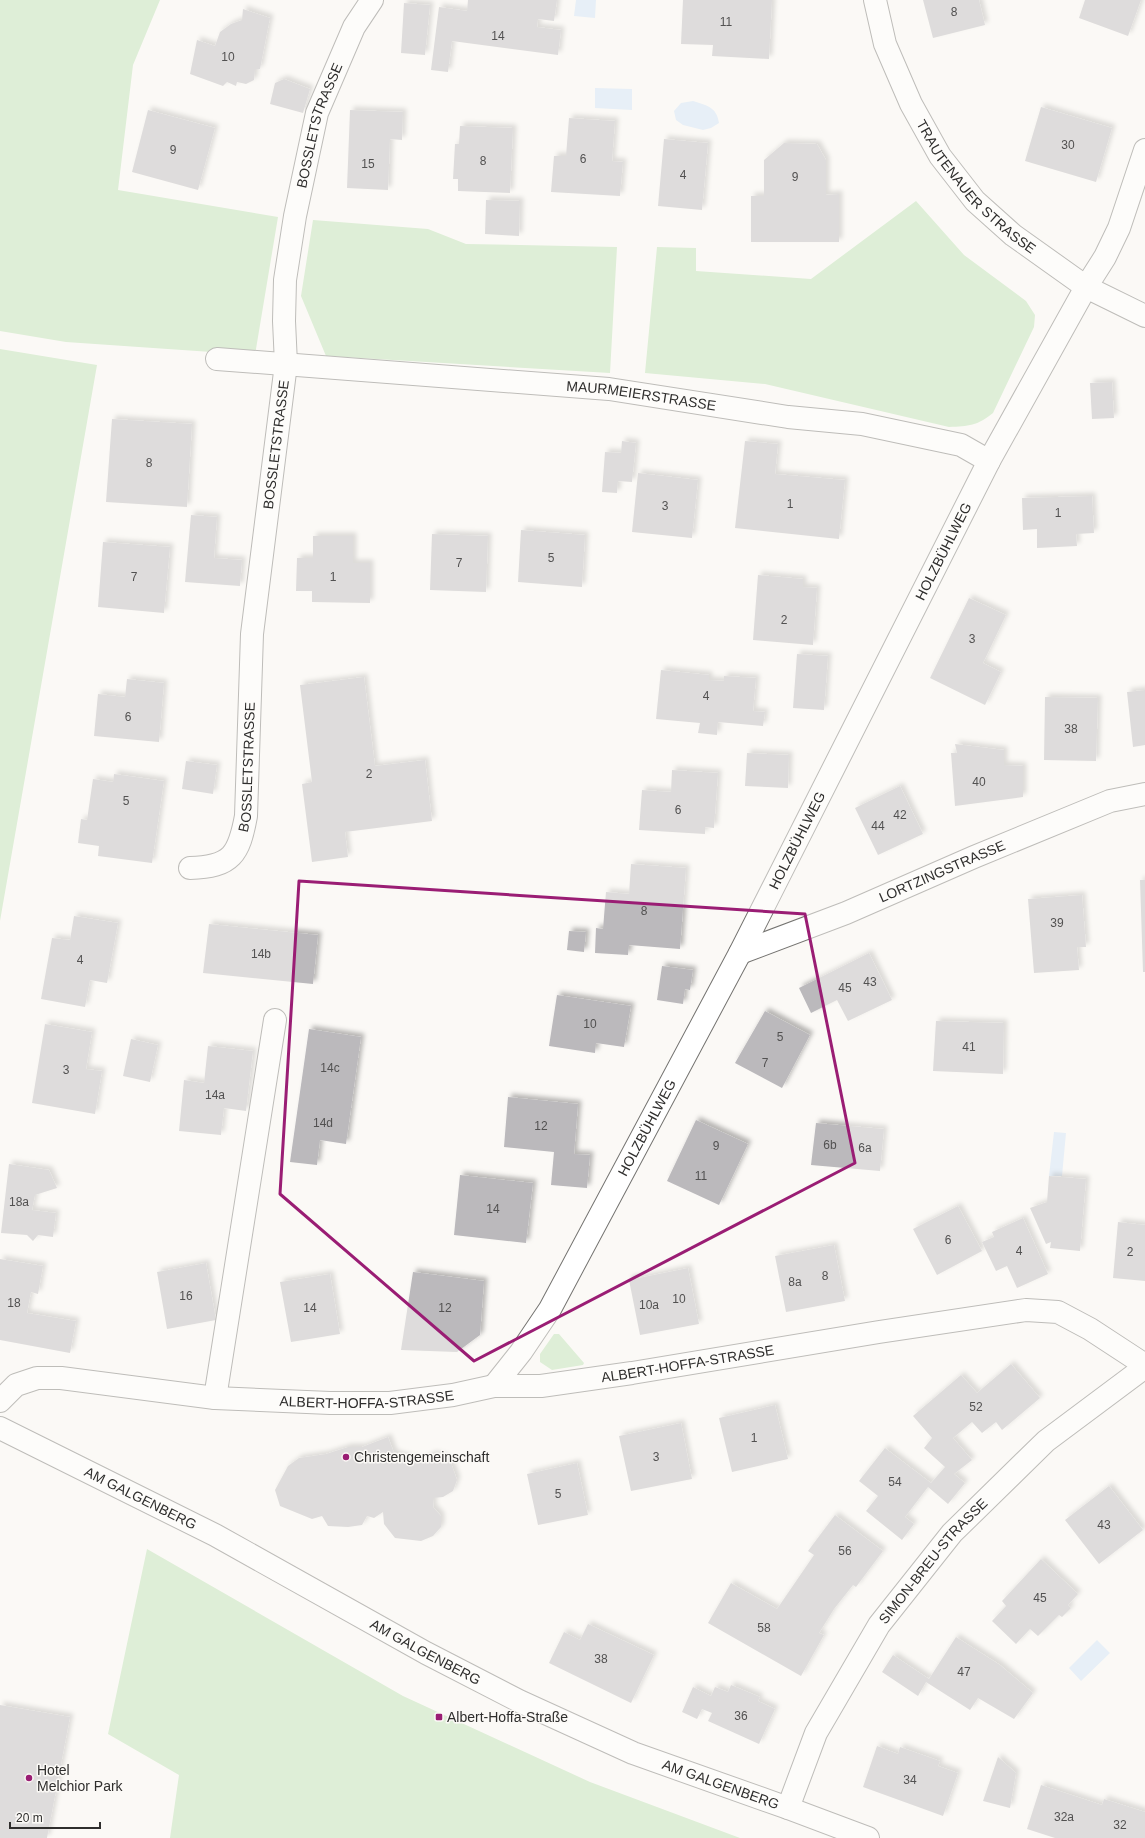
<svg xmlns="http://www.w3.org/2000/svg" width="1145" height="1838" viewBox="0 0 1145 1838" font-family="Helvetica,sans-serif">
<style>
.green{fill:#bae0b1}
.water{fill:#cee2f8}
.building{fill:#bbb9bc;filter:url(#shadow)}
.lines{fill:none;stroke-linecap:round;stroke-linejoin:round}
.minor-casing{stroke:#747370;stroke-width:24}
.tertiary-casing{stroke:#747370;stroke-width:24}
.minor{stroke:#fff;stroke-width:22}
.tertiary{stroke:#fff;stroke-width:22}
.marked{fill:none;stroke:#9a1d74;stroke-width:3;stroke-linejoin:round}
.poi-dot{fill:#9a1d74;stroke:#fbf9f6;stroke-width:1.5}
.labels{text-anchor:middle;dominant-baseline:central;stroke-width:3;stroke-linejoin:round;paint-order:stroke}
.number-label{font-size:12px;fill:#525151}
.street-label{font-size:14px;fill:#2f2e2d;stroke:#fbf9f6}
.poi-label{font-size:14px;fill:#2f2e2d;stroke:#fbf9f6;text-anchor:start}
</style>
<defs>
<filter id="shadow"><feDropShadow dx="3.5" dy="-3.5" stdDeviation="2" flood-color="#0004"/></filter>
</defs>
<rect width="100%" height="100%" fill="#fbf9f6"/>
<path class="green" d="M 0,0 L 160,0 L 133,65 L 118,190 L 278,217 L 255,355 L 66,342 L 0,331 Z
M 916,201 L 964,255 L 1026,301 L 1035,315 L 1034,327 L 993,413 C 977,426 969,426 949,427 L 765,384 L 645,373 L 657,247 L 696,248 L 696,271 L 811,279 Z
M 313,220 L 428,229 L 466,244 L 617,247 L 610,373 L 326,356 L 301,296 Z
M 0,349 L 97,365 L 0,921 Z
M 554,1334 L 559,1334 L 584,1363 L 583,1365 L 552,1370 L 540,1362 L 540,1354 Z
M 147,1549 L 403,1696 L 590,1782 L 740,1838 L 170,1838 L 179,1775 L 108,1734 Z"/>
<path class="water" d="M 576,0 L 596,0 L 595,18 L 574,16 Z
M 595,88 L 632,89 L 632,110 L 595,108 Z
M 693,101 C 706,105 717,107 719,123 L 711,128 L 703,130 L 683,125 L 676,120 L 674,111 L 681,103 Z
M 1054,1132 L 1066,1133 L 1062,1176 L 1049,1176 Z
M 1097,1640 L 1110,1653 L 1081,1681 L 1069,1668 Z"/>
<path class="building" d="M 468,0 L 557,0 L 554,21 L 538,19 L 537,27 L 561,30 L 558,55 L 452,41 L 448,72 L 431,70 L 439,7 L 467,11 Z
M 683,0 L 772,0 L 769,59 L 712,56 L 713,45 L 681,44 Z
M 923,0 L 979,0 L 985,25 L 933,38 Z
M 1085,0 L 1141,0 L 1128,36 L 1079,18 Z
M 404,3 L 430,5 L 425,55 L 401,53 Z
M 243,9 L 270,18 L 260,69 L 255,70 L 254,80 L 246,84 L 237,82 L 236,86 L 227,82 L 223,86 L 190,74 L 197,40 L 215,46 L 220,32 L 231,24 L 242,20 Z
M 284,79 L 310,89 L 303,113 L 270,104 L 275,83 Z
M 1041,107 L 1112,128 L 1096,182 L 1025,161 Z
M 148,110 L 215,128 L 198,190 L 132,172 Z
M 350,110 L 403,112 L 402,140 L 390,139 L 388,190 L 347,188 Z
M 569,118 L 615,121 L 612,161 L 623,162 L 620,196 L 551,192 L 554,156 L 566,156 Z
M 460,126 L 513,128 L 510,193 L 458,191 L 458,179 L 453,179 L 455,144 L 459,144 Z
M 664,139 L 708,143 L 702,210 L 658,206 Z
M 784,143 L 817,144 L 826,160 L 826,195 L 839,194 L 839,242 L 751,242 L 751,196 L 764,196 L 764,160 Z
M 486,200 L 520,201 L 519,236 L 485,234 Z
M 1112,382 L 1114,418 L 1092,419 L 1090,383 Z
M 112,419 L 192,424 L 187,507 L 106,502 Z
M 622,441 L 636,443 L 632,482 L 618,481 L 617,493 L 602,492 L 605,452 L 621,453 Z
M 745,441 L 778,444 L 775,474 L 845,480 L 839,539 L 735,528 Z
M 638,473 L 698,480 L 692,538 L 632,532 Z
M 1092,496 L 1094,533 L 1076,534 L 1077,546 L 1037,548 L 1037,529 L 1023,530 L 1022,498 Z
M 191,515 L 217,517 L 214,558 L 242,560 L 240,586 L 185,582 Z
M 521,530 L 585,535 L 582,587 L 518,582 Z
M 432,534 L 488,536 L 486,592 L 430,590 Z
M 313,536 L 353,536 L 353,563 L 370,563 L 370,603 L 312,602 L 312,591 L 296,591 L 297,558 L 313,558 Z
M 103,542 L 170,547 L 164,613 L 98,607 Z
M 758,575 L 803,579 L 803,587 L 817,588 L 813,645 L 753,640 Z
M 969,598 L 1006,615 L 983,663 L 1001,672 L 985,705 L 930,678 Z
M 797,654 L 828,656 L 824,710 L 793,708 Z
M 661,670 L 709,675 L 709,680 L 724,681 L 724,676 L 756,678 L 753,711 L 765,712 L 763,726 L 718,722 L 717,735 L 698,733 L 700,723 L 656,719 Z
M 364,677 L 375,766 L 425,760 L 432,821 L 345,832 L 348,857 L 312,862 L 302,784 L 312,782 L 300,685 Z
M 127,679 L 164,683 L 159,742 L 94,736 L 98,694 L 125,697 Z
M 1145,690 L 1145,745 L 1133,747 L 1127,692 Z
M 1045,697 L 1098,698 L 1096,761 L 1044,760 Z
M 955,744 L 1004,750 L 1004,765 L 1023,766 L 1023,797 L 955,806 L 951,753 L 957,753 Z
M 747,753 L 789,755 L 788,788 L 745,786 Z
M 186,761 L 217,765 L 213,794 L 182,789 Z
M 672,770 L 718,773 L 714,828 L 705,827 L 705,834 L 639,830 L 642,790 L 671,792 Z
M 114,774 L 164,781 L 152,863 L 98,856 L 99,846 L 78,843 L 81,819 L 87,820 L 93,779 L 113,782 Z
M 900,786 L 923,834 L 878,855 L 855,808 Z
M 631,864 L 686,868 L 680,949 L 629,945 L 628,955 L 595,953 L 596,928 L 603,929 L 606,892 L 629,894 Z
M 1140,880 L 1145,880 L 1145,972 L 1143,972 Z
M 1082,895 L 1086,947 L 1077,947 L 1079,970 L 1034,973 L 1028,899 Z
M 74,916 L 118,923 L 107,983 L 90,980 L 85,1007 L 41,999 L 52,938 L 70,940 Z
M 209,924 L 318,935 L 313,984 L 203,973 Z
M 569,931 L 586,932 L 584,952 L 567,950 Z
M 869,953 L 892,1000 L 848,1021 L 837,1000 L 811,1013 L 799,988 Z
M 662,966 L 693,970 L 690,990 L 685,989 L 683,1004 L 657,1000 Z
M 557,995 L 631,1006 L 624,1047 L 596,1043 L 595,1053 L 549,1046 Z
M 765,1011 L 810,1035 L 782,1088 L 735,1063 Z
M 936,1021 L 1004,1023 L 1003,1074 L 933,1071 Z
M 45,1024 L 92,1032 L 86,1069 L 102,1071 L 95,1114 L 32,1103 Z
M 309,1029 L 361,1037 L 346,1144 L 320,1140 L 317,1165 L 290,1162 Z
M 131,1039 L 158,1045 L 150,1082 L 123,1076 Z
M 208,1046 L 253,1051 L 246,1111 L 224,1108 L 221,1135 L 179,1131 L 184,1080 L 204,1083 Z
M 508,1097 L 578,1104 L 574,1154 L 590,1155 L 587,1188 L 551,1185 L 554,1152 L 504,1147 Z
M 696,1120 L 748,1144 L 719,1205 L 667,1181 Z
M 816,1123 L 884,1129 L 880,1171 L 811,1165 Z
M 9,1164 L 49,1170 L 57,1188 L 35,1195 L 32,1210 L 56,1213 L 53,1237 L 38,1235 L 33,1241 L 27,1235 L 1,1233 Z
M 460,1175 L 533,1183 L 526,1243 L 454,1235 Z
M 1049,1176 L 1086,1179 L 1080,1251 L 1050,1248 L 1051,1242 L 1046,1244 L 1030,1208 L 1047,1202 Z
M 958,1206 L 982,1251 L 937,1275 L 913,1229 Z
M 1023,1218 L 1048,1274 L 1017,1288 L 1007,1266 L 996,1271 L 982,1242 L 994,1237 L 992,1232 Z
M 1118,1222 L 1145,1225 L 1145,1281 L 1113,1278 Z
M 834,1245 L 845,1301 L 786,1312 L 775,1256 Z
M 0,1259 L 43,1266 L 38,1294 L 31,1292 L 27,1313 L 76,1321 L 70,1353 L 0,1340 Z
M 206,1263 L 216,1320 L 167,1329 L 157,1272 Z
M 688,1268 L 699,1324 L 640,1335 L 629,1280 Z
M 413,1272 L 484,1281 L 480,1335 L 457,1352 L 401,1350 Z
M 330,1274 L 340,1334 L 291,1342 L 280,1282 Z
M 1011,1364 L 1040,1398 L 1002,1430 L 996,1422 L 982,1433 L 972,1422 L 953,1438 L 972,1460 L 954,1474 L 965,1483 L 948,1504 L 928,1487 L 905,1517 L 914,1524 L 902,1540 L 866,1511 L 878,1496 L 859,1481 L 885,1448 L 931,1483 L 945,1467 L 924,1448 L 932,1438 L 913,1416 L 961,1375 L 977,1393 Z
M 775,1405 L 788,1459 L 732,1472 L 719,1418 Z
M 681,1423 L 692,1479 L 631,1491 L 619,1436 Z
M 388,1437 L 394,1453 L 419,1461 L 433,1454 L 444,1457 L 451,1463 L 457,1480 L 453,1491 L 443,1497 L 434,1498 L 433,1507 L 441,1516 L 441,1527 L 433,1536 L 421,1541 L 395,1538 L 384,1524 L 383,1512 L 374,1518 L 367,1516 L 362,1525 L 348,1527 L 328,1526 L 322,1516 L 312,1519 L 280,1506 L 275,1490 L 288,1466 L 299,1458 L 326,1454 L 348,1447 L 362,1447 Z
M 577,1463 L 588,1515 L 538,1525 L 527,1474 Z
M 1109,1486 L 1143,1530 L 1099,1564 L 1065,1520 Z
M 835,1515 L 883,1551 L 856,1587 L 853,1585 L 834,1609 L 819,1633 L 824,1635 L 801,1676 L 708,1623 L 731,1583 L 777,1609 L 814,1555 L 808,1551 Z
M 1041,1559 L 1078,1594 L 1068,1605 L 1071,1608 L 1062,1617 L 1059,1615 L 1038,1636 L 1030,1629 L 1016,1644 L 992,1621 L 1006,1606 L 1002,1601 Z
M 588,1624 L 654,1655 L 631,1703 L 549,1663 L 564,1632 L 580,1640 Z
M 956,1637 L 1000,1665 L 1033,1693 L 1014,1719 L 978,1698 L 970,1710 L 926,1682 L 918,1696 L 882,1672 L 893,1655 L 929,1679 Z
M 731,1685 L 760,1697 L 758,1701 L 775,1709 L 759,1744 L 708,1721 L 712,1713 L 702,1709 L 697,1719 L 682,1712 L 693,1687 L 711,1696 L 715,1687 L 728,1692 Z
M 0,1705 L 70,1717 L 47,1838 L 0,1838 Z
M 877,1746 L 898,1754 L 900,1747 L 940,1761 L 938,1766 L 958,1773 L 943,1816 L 863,1787 Z
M 998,1757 L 1016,1773 L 1010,1808 L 983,1801 Z
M 1041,1785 L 1102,1805 L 1104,1799 L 1145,1812 L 1145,1838 L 1055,1838 L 1027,1829 Z"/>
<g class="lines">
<defs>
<g id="minor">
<path id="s1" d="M 217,359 L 609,389 L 788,417 L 862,424 L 961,445 L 989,461"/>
<path id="s2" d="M 190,868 C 232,867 239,854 246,816 L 252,634 L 286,364 L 284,321 L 285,280 L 295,216 L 317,113 L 354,27 L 372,0"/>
<path id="s3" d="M 740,953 L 846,913 L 974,857 L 1110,801 L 1145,794"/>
<path id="s4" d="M 494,1386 L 521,1352 L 550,1309 L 740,953 L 989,461 L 1086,287 L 1105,257 L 1119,228 L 1145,150"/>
<path d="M 215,1398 L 275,1020"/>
<path id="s5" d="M 0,1401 L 16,1385 L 37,1378 L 61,1378 L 215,1398 L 330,1403 L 390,1403 L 453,1395 L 494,1386 L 541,1386 L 632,1373 L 879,1332 L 1026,1310 L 1058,1312 L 1090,1329 L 1145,1365"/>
<path id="s6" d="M 788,1808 L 816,1733 L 879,1625 L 952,1533 L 1046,1441 L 1145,1367"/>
</g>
<g id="tertiary">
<path id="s7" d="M 875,0 L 885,44 L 911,104 L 940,156 L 975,201 L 1013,235 L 1086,287 L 1145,316"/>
<path id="s8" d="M 0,1428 L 215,1535 L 426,1653 L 519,1701 L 633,1753 L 788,1808 L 868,1838"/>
</g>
</defs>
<use href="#minor" class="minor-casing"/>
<use href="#tertiary" class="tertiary-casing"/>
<use href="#minor" class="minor"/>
<use href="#tertiary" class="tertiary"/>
</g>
<path d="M0 0H1145V1838H0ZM 299,881 L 805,914 L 855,1163 L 474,1361 L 280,1194 Z" fill="#fbf9f6" fill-opacity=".55" fill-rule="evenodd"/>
<path class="marked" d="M 299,881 L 805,914 L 855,1163 L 474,1361 L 280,1194 Z"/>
<g class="poi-dot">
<circle cx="346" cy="1457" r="4"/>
<rect x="435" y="1713" width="8" height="8" rx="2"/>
<circle cx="29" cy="1778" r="4"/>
</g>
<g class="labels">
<g class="number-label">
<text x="954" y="12">8</text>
<text x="726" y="22">11</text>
<text x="498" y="36">14</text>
<text x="228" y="57">10</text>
<text x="1068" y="145">30</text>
<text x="173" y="150">9</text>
<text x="583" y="159">6</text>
<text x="483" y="161">8</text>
<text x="368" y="164">15</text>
<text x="683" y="175">4</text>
<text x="795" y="177">9</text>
<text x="149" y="463">8</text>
<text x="790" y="504">1</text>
<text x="665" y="506">3</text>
<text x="1058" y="513">1</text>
<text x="551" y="558">5</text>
<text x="459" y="563">7</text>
<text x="134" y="577">7</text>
<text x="333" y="577">1</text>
<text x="784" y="620">2</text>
<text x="972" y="639">3</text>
<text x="706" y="696">4</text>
<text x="128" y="717">6</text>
<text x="1071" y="729">38</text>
<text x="369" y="774">2</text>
<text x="979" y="782">40</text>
<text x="126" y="801">5</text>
<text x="678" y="810">6</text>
<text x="900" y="815">42</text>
<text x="878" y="826">44</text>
<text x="644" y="911">8</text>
<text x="1057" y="923">39</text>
<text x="261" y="954">14b</text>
<text x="80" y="960">4</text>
<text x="870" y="982">43</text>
<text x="845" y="988">45</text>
<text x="590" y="1024">10</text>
<text x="780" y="1037">5</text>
<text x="969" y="1047">41</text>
<text x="765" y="1063">7</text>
<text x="330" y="1068">14c</text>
<text x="66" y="1070">3</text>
<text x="215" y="1095">14a</text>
<text x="323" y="1123">14d</text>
<text x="541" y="1126">12</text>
<text x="830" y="1145">6b</text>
<text x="716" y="1146">9</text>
<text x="865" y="1148">6a</text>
<text x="701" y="1176">11</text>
<text x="19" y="1202">18a</text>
<text x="493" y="1209">14</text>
<text x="948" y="1240">6</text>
<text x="1019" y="1251">4</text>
<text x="1130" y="1252">2</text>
<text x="825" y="1276">8</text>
<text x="795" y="1282">8a</text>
<text x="186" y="1296">16</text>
<text x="679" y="1299">10</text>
<text x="14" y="1303">18</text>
<text x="649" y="1305">10a</text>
<text x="310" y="1308">14</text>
<text x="445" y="1308">12</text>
<text x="976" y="1407">52</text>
<text x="754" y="1438">1</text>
<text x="656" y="1457">3</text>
<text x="895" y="1482">54</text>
<text x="558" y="1494">5</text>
<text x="1104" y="1525">43</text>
<text x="845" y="1551">56</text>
<text x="1040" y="1598">45</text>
<text x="764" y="1628">58</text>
<text x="601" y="1659">38</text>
<text x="964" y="1672">47</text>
<text x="741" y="1716">36</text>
<text x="910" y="1780">34</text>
<text x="1064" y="1817">32a</text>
<text x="1120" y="1825">32</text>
</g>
<g class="street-label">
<text stroke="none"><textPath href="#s2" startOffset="784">BOSSLETSTRASSE</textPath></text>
<text stroke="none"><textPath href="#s7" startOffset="217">TRAUTENAUER STRASSE</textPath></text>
<text stroke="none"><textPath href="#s1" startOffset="426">MAURMEIERSTRASSE</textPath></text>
<text stroke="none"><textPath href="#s2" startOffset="460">BOSSLETSTRASSE</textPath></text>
<text stroke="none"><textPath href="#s4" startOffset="949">HOLZBÜHLWEG</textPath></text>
<text stroke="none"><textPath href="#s2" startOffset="136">BOSSLETSTRASSE</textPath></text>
<text stroke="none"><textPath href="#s4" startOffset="625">HOLZBÜHLWEG</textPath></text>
<text stroke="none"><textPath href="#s3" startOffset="218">LORTZINGSTRASSE</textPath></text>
<text stroke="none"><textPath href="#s4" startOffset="301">HOLZBÜHLWEG</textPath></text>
<text stroke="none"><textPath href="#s5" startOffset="700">ALBERT-HOFFA-STRASSE</textPath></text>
<text stroke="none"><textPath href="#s5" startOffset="376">ALBERT-HOFFA-STRASSE</textPath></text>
<text stroke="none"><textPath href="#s8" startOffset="157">AM GALGENBERG</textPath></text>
<text stroke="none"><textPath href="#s6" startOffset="289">SIMON-BREU-STRASSE</textPath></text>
<text stroke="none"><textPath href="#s8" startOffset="481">AM GALGENBERG</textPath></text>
<text stroke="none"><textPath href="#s8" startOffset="805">AM GALGENBERG</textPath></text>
</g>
<g class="poi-label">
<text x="354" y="1457">Christengemeinschaft</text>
<text x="447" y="1717">Albert-Hoffa-Straße</text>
<text x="37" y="1770">Hotel<tspan x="37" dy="16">Melchior Park</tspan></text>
</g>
</g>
<path d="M10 1822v6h90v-6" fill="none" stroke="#2f2e2d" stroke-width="2"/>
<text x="16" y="1822" font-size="12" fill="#2f2e2d" stroke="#fbf9f6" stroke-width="3" paint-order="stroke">20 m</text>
</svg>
